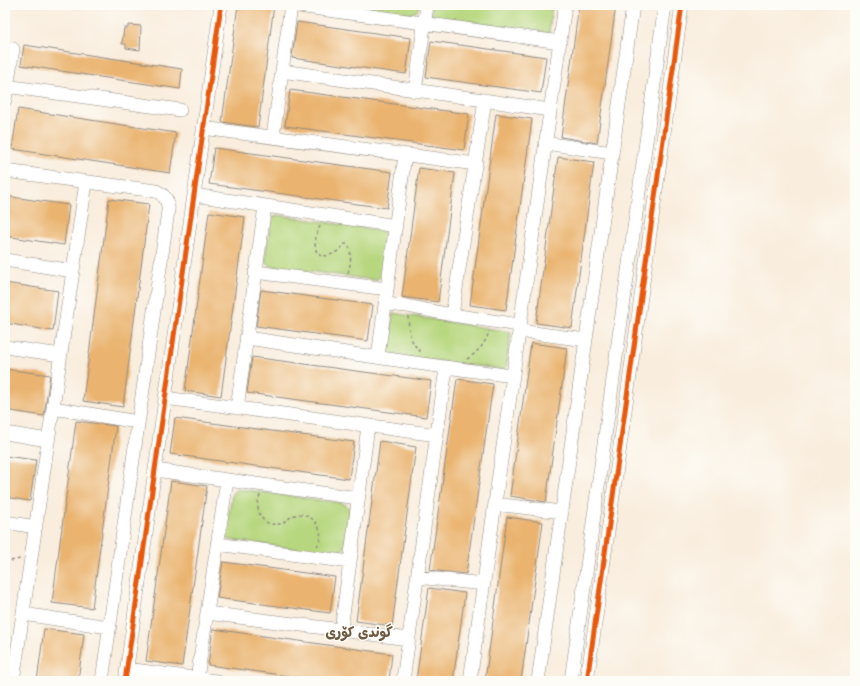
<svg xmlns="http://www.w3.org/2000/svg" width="860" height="686" viewBox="0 0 860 686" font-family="'Balsamiq Sans','Playpen Sans Arabic',sans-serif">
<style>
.green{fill:#b7d77f;stroke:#718155}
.building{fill:#eab470}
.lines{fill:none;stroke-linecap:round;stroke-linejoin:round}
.minor-casing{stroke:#928c84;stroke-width:14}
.path{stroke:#928c84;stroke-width:1.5;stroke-dasharray:3 3;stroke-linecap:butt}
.minor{stroke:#fff;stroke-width:13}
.cycleway-casing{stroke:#fdfcf7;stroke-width:8}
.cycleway{stroke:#e8590c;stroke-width:5}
.labels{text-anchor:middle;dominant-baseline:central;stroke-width:3;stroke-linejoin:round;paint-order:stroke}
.neighbourhood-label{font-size:14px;font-weight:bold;fill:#6e5b43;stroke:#fdfcf7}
</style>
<rect width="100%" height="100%" fill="#fdfcf7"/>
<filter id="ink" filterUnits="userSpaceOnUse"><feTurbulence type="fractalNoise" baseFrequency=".025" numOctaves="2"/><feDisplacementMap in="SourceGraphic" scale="8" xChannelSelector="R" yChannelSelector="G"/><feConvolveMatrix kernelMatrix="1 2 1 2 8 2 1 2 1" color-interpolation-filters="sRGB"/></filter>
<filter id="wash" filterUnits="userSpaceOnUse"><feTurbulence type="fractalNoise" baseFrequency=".012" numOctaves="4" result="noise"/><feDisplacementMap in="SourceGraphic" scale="16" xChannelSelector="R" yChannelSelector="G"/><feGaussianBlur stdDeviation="0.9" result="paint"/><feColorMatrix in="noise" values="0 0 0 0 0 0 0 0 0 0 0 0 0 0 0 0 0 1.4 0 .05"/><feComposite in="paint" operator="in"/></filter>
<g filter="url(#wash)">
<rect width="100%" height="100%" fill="#f9eddd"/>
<path class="green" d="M 349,5 L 420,5 L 417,11 L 411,14 Z
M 432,5 L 552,5 L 549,33 L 431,16 Z
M 279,215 L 382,231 L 387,236 L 387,240 L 383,272 C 382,276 379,279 374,280 L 270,266 L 267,264 L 265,258 L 271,221 L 274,217 Z
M 393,313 L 511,332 L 506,370 L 387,354 Z
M 238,489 L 341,503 C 346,504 348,506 350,511 L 344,548 C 342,551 339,553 335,554 L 230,540 L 228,539 L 226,534 L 232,494 L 234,491 Z"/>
<g id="blocks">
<path class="building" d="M 238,5 L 274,5 L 258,127 L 222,122 Z
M 579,5 L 616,5 L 597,143 L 561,137 Z
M 297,22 L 411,38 L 406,74 L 292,58 Z
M 128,25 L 141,26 L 140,50 L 126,48 L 126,44 L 122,44 L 124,28 L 128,28 Z
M 431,41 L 546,57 L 541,93 L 426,77 Z
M 24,45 L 182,69 L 180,89 L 21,65 Z
M 290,90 L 469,114 L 464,150 L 285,126 Z
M 18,109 L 176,133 L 170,173 L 12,149 Z
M 496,114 L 532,119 L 506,310 L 470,305 Z
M 214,148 L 392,172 L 387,208 L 209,184 Z
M 558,157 L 594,162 L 572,328 L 536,323 Z
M 419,168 L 455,173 L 438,302 L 402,297 Z
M 5,196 L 69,205 L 64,245 L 5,236 Z
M 109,199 L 149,204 L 123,407 L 83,401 Z
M 209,212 L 245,217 L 221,396 L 185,391 Z
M 5,283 L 58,291 L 53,331 L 5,323 Z
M 261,290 L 373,305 L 368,341 L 256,326 Z
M 531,343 L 567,348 L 546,502 L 510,496 Z
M 252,357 L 431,381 L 426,417 L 247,393 Z
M 5,369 L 50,375 L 44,416 L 5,410 Z
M 457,379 L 493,384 L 466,574 L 430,570 Z
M 175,418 L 354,442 L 349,479 L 170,454 Z
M 76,421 L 116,426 L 92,608 L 52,603 Z
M 380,441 L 416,447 L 392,626 L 356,621 Z
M 5,456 L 36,460 L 30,501 L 5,497 Z
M 171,481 L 207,486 L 182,666 L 146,661 Z
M 507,517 L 543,522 L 521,681 L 485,681 Z
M 223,562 L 335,577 L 330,613 L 217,598 Z
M 429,588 L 465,593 L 453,681 L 416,681 Z
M 44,629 L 84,634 L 78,681 L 37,681 Z
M 213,629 L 392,654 L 389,681 L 325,681 L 208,665 Z"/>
</g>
</g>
<g filter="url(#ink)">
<use href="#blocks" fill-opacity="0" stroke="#928c84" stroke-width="1"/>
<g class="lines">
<defs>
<path id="minor" d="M 291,5 L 560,42
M 282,71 C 371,84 461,96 550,110
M 5,86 L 180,110
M 415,91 L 427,5
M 5,100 L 13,49
M 203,128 L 476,164
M 273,137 L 291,5
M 545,143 L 612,153
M 5,171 L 156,191 C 165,195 169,202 168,211 L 102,681
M 194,195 L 396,226
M 5,260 L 73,271
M 255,272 L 387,289
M 385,304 L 407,306 L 452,315 L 519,325
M 452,315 L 485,100
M 519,331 L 586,340
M 246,338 C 335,351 424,365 513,376
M 5,347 L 61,355
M 378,357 L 405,155
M 165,398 L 437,435
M 53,408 L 138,422
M 237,408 L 265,206
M 5,433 L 48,440
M 155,470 L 358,498
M 495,504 L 562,512
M 5,522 L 36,527
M 217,544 L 350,562
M 417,577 L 484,584
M 207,613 L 341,630 L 408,639
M 23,614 L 109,627
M 341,630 L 368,426
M 127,669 L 216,681
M 197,679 L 227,480
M 13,681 L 86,182
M 125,681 L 221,5
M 403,681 L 446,368
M 470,681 L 565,5
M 538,681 L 633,5
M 571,681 L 665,5
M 587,681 L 682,5"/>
</defs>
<use href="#minor" class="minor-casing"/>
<path class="path" d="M 320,226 C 316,235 313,243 317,253 L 321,256 C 332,256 338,252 345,244 L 348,244 C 352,253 351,263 348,273
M 408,316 C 409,332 409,341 421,352
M 467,359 C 478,352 486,343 489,331
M 260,495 C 254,510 261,527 279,524 C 285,523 289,517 295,515 C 304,512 314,518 318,526 C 322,533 321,540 317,546
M 5,562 L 20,559"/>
<use href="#minor" class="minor"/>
<defs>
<path id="cycleway" d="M 125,681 L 221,5
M 587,681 L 682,5"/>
</defs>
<use href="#cycleway" class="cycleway-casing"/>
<use href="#cycleway" class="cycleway"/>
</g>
</g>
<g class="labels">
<g class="neighbourhood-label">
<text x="359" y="632">گوندی کۆری</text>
</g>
</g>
<rect width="860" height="686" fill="none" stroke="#fdfcf7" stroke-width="20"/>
</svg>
